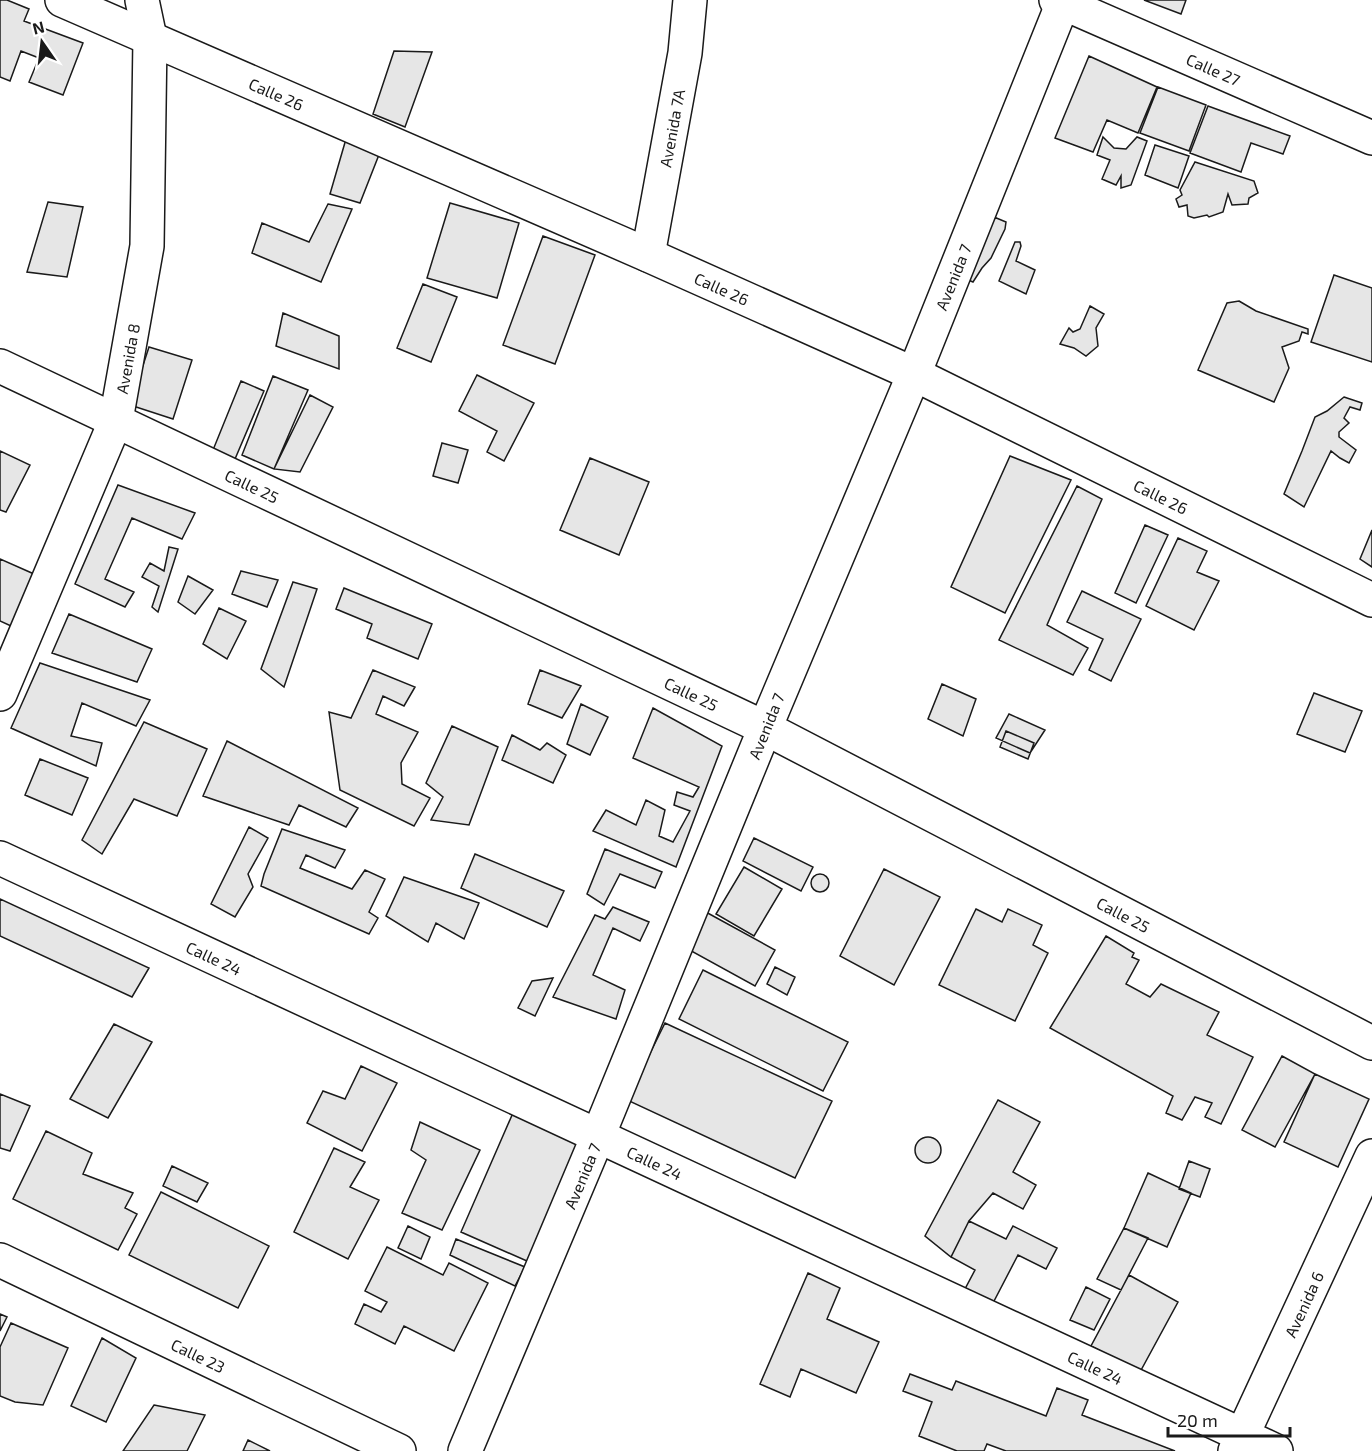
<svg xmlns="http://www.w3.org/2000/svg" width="1372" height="1451" viewBox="0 0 1372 1451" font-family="'Exo 2',sans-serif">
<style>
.building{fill:#e6e6e6;stroke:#1a1a1a;stroke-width:1.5}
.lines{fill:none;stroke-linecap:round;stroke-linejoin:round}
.street-casing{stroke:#1a1a1a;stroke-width:36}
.secondary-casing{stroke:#1a1a1a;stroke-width:36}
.street{stroke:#fff;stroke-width:33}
.secondary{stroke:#fff;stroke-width:33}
.labels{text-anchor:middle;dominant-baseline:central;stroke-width:4.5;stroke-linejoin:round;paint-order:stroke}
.street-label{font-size:16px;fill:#1a1a1a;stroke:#fff}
</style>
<rect width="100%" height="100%" fill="#fff"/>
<path class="building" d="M 0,0 L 7,0 L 29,9 L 24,21 L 83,43 L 63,95 L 29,82 L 39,58 L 21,51 L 10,81 L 0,77 Z
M 1144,0 L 1186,0 L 1181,14 Z
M 394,51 L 432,52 L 405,127 L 373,114 Z
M 1089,56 L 1157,87 L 1138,133 L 1107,120 L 1093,152 L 1055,138 Z
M 1158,87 L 1206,105 L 1189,151 L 1140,133 Z
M 1208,106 L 1290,136 L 1283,154 L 1251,143 L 1241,172 L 1190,153 Z
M 1103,137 L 1114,148 L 1126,149 L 1137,137 L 1147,141 L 1131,185 L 1121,188 L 1121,176 L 1116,185 L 1102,179 L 1110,160 L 1097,155 Z
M 346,139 L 382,147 L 360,203 L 330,194 Z
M 1155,145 L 1189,156 L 1178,188 L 1145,175 Z
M 1195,162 L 1254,181 L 1258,193 L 1249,198 L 1248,204 L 1232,205 L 1228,194 L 1223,212 L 1209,217 L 1207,215 L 1194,218 L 1188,216 L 1187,205 L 1179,207 L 1176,199 L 1182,195 L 1180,190 Z
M 48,202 L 83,207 L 67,277 L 27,272 Z
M 450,203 L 519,223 L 497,298 L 427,278 Z
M 328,204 L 352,209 L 321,282 L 252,253 L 262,223 L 309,242 Z
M 994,217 L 1006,222 L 1005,229 L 991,258 L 982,268 L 973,282 L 966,279 Z
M 543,236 L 595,255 L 555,364 L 503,345 Z
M 1015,242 L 1020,242 L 1021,246 L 1016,261 L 1035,270 L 1026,294 L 999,281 Z
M 1334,275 L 1372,288 L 1372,362 L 1311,342 Z
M 423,284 L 457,297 L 431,362 L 397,348 Z
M 1239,301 L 1256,311 L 1308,329 L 1308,334 L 1302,332 L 1299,341 L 1282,347 L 1289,368 L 1274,402 L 1198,370 L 1227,303 Z
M 1090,306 L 1104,314 L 1096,328 L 1098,346 L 1086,356 L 1074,348 L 1060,344 L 1069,328 L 1073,332 L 1080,329 Z
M 283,313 L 339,336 L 339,369 L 276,346 Z
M 149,347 L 192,360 L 173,419 L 130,405 Z
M 477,375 L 534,403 L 504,461 L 487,452 L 497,431 L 459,411 Z
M 273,376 L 308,390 L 274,469 L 242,455 Z
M 241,381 L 264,391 L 235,459 L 213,450 Z
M 310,395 L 333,407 L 300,472 L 274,469 Z
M 1344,397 L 1362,403 L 1360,410 L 1350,407 L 1344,418 L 1349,423 L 1339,432 L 1339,437 L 1356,450 L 1349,463 L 1340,458 L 1331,451 L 1304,507 L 1284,494 L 1302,451 L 1315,417 L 1327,411 Z
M 442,443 L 468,450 L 458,483 L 433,476 Z
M 0,451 L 30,465 L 6,512 L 0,510 Z
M 1010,456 L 1071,480 L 1005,613 L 951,587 Z
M 590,458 L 649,482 L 619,555 L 560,530 Z
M 118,485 L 195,513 L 182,539 L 132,518 L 105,579 L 134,592 L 125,607 L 75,584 Z
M 1077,486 L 1102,499 L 1047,625 L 1088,648 L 1073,675 L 999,640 Z
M 1145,525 L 1168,535 L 1136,603 L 1115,593 Z
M 1372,530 L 1372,567 L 1360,559 Z
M 1178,538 L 1207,551 L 1197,572 L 1219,581 L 1194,630 L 1146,606 Z
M 169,547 L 178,549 L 158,612 L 152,607 L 159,586 L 142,577 L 150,563 L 164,571 Z
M 0,559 L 34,574 L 11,626 L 0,621 Z
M 241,571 L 278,580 L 267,607 L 232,594 Z
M 188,576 L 213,590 L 195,614 L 178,602 Z
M 293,582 L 317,589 L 284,687 L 261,669 Z
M 344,588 L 432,624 L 418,659 L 367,638 L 372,624 L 336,609 Z
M 1082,591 L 1141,619 L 1111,681 L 1089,670 L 1103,639 L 1067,622 Z
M 219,608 L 246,621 L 227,659 L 203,644 Z
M 69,614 L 152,649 L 137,682 L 52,653 Z
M 40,663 L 150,700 L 136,726 L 82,703 L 71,736 L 102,743 L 96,766 L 11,728 Z
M 373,670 L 415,687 L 404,706 L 383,696 L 376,714 L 418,732 L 401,763 L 402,784 L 430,798 L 414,826 L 340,790 L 329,712 L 351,718 Z
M 540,670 L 581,686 L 562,718 L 528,704 Z
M 942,684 L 976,699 L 963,736 L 928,719 Z
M 1314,693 L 1362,711 L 1345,752 L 1297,734 Z
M 581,704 L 608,717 L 590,755 L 567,744 Z
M 653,708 L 722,746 L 676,867 L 593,831 L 606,810 L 636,825 L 646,800 L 665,810 L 659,836 L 673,842 L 690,811 L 674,805 L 677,792 L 693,797 L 699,787 L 633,758 Z
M 1009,714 L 1045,730 L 1030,753 L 996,738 Z
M 144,722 L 207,749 L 177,816 L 134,799 L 102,854 L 82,840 Z
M 452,726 L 498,747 L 469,825 L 431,820 L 443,797 L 426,783 Z
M 1006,731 L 1034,743 L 1028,759 L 1000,747 Z
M 512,735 L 540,750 L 547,743 L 566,755 L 553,783 L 502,760 Z
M 227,741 L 358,808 L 346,827 L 299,805 L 289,825 L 203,796 Z
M 40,759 L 88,778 L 72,815 L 25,795 Z
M 249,827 L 268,838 L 248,874 L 253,887 L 235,917 L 211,904 Z
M 282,829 L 345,850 L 335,868 L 306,855 L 300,868 L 352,889 L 365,870 L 385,879 L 369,912 L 378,918 L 369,934 L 261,886 L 264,874 Z
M 754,838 L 813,867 L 801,891 L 743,861 Z
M 605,849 L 662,872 L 655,888 L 620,874 L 604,905 L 587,894 Z
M 475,854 L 564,891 L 547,927 L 461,888 Z
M 744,867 L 782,889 L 754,936 L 716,914 Z
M 884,869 L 940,897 L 894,985 L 840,956 Z
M811 883a9 9 0 1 1 18 0a9 9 0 1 1-18 0Z
M 404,877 L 479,903 L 464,939 L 436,923 L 428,942 L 386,916 Z
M 0,899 L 149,968 L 132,997 L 0,936 Z
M 613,907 L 649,922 L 640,941 L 613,928 L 593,975 L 625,990 L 616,1019 L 553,997 L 595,915 L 605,919 Z
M 976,909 L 1002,922 L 1008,909 L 1042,925 L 1033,945 L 1048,953 L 1015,1021 L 939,985 Z
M 704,911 L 775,950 L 755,986 L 684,947 Z
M 1106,936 L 1134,953 L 1132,957 L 1139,960 L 1126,984 L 1150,997 L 1161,984 L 1219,1012 L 1207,1035 L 1253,1057 L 1221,1124 L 1205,1117 L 1212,1103 L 1195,1097 L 1182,1120 L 1166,1113 L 1173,1096 L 1050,1028 Z
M 775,967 L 795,977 L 787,995 L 767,984 Z
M 703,970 L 848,1042 L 823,1091 L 679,1019 Z
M 553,978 L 535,1016 L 518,1008 L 532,981 Z
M 665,1023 L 832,1101 L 795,1178 L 627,1100 Z
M 114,1024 L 152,1042 L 108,1118 L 70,1099 Z
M 1282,1056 L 1315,1074 L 1275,1147 L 1242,1130 Z
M 361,1066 L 397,1083 L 362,1151 L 307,1123 L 323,1091 L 345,1099 Z
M 1315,1074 L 1369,1099 L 1338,1167 L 1284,1142 Z
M 0,1094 L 30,1106 L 10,1151 L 0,1148 Z
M 998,1100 L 1040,1122 L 1013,1172 L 1036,1185 L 1023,1209 L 993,1193 L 969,1221 L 951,1257 L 925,1236 Z
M 516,1106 L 593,1143 L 536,1265 L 461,1232 Z
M 420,1122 L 480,1150 L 442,1230 L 402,1213 L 426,1160 L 411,1150 Z
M 46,1131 L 92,1153 L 83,1174 L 133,1193 L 125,1208 L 137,1214 L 118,1250 L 13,1199 Z
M915 1150a13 13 0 1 1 26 0a13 13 0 1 1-26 0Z
M 334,1148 L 365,1162 L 350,1187 L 379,1200 L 348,1259 L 294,1232 Z
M 1189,1161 L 1210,1169 L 1200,1197 L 1179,1189 Z
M 172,1166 L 208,1183 L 197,1202 L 163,1186 Z
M 1148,1173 L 1191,1193 L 1167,1247 L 1124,1228 Z
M 161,1192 L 269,1246 L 238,1308 L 129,1255 Z
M 969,1221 L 1006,1239 L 1013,1226 L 1057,1248 L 1046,1269 L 1018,1255 L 993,1303 L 965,1289 L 975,1270 L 951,1257 Z
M 408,1226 L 430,1237 L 421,1259 L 398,1248 Z
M 1124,1228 L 1148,1238 L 1121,1290 L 1097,1279 Z
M 456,1239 L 525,1267 L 515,1286 L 450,1255 Z
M 387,1247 L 443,1275 L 449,1263 L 488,1283 L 454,1351 L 404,1326 L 395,1344 L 355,1324 L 364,1304 L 381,1312 L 387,1302 L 365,1291 Z
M 808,1273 L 840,1288 L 827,1319 L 879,1342 L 856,1393 L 801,1369 L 790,1397 L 760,1384 Z
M 1129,1275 L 1178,1302 L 1140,1372 L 1091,1346 Z
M 1086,1287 L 1110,1299 L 1094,1330 L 1070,1320 Z
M 0,1314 L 7,1317 L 0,1331 Z
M 11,1323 L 68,1348 L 43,1405 L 15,1402 L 0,1396 L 0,1347 Z
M 102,1338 L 136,1358 L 106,1422 L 71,1406 Z
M 910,1374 L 952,1390 L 956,1381 L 1046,1416 L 1057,1388 L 1088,1400 L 1082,1415 L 1175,1451 L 1006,1451 L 987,1444 L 984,1451 L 957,1451 L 919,1436 L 932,1402 L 903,1391 Z
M 154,1405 L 205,1415 L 187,1451 L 123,1451 Z
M 248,1440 L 270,1451 L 243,1451 Z"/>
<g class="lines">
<defs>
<g id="street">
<path id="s1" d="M 62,0 L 648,255 L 914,374 L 1372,600"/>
<path id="s2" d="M 1056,0 L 1372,138"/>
<path id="s3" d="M 648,255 L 685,53 L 690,0"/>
<path id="s4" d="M 0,366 L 765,728 L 598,1136 L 465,1451"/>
<path id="s5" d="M 0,694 L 116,420 L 147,246 L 150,38 L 142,0"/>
<path id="s6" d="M 0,858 L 1276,1451"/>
<path id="s7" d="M 0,1260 L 399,1451"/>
<path id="s8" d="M 1235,1451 L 1372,1156"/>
</g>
<g id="secondary">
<path id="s9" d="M 1064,0 L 914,374 L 765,728 L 1372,1043"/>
</g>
</defs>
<use href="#street" class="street-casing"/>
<use href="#secondary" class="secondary-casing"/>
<use href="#street" class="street"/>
<use href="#secondary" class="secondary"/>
</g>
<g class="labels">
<g class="street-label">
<text stroke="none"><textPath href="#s2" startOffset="172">Calle 27</textPath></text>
<text stroke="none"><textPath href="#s1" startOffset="234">Calle 26</textPath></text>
<text stroke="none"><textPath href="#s3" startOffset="129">Avenida 7A</textPath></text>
<text transform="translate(953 277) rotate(-68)">Avenida 7</text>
<text stroke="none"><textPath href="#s1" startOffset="720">Calle 26</textPath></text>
<text stroke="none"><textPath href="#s5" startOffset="360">Avenida 8</textPath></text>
<text stroke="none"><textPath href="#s4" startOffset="279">Calle 25</textPath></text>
<text stroke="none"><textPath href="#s1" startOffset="1206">Calle 26</textPath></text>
<text stroke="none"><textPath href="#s4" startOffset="765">Calle 25</textPath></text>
<text transform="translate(766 726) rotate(-68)">Avenida 7</text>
<text stroke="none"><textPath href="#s9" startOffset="1191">Calle 25</textPath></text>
<text stroke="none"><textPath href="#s6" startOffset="236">Calle 24</textPath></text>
<text stroke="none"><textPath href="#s6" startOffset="722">Calle 24</textPath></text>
<text transform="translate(582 1176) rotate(-67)">Avenida 7</text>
<text stroke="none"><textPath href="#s8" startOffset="162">Avenida 6</textPath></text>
<text stroke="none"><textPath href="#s7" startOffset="220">Calle 23</textPath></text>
<text stroke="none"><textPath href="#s6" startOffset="1208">Calle 24</textPath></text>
</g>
</g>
<g transform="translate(42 42) rotate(346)" stroke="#ffffff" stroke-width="4.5" paint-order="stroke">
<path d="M0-4.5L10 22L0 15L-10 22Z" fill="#1a1a1a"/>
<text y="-9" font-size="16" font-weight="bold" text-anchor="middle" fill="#1a1a1a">N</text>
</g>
<path d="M1168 1427v9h122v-9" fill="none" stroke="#1a1a1a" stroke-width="3"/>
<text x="1177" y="1427" font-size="18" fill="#1a1a1a" stroke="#ffffff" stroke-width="4.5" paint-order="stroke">20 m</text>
</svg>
